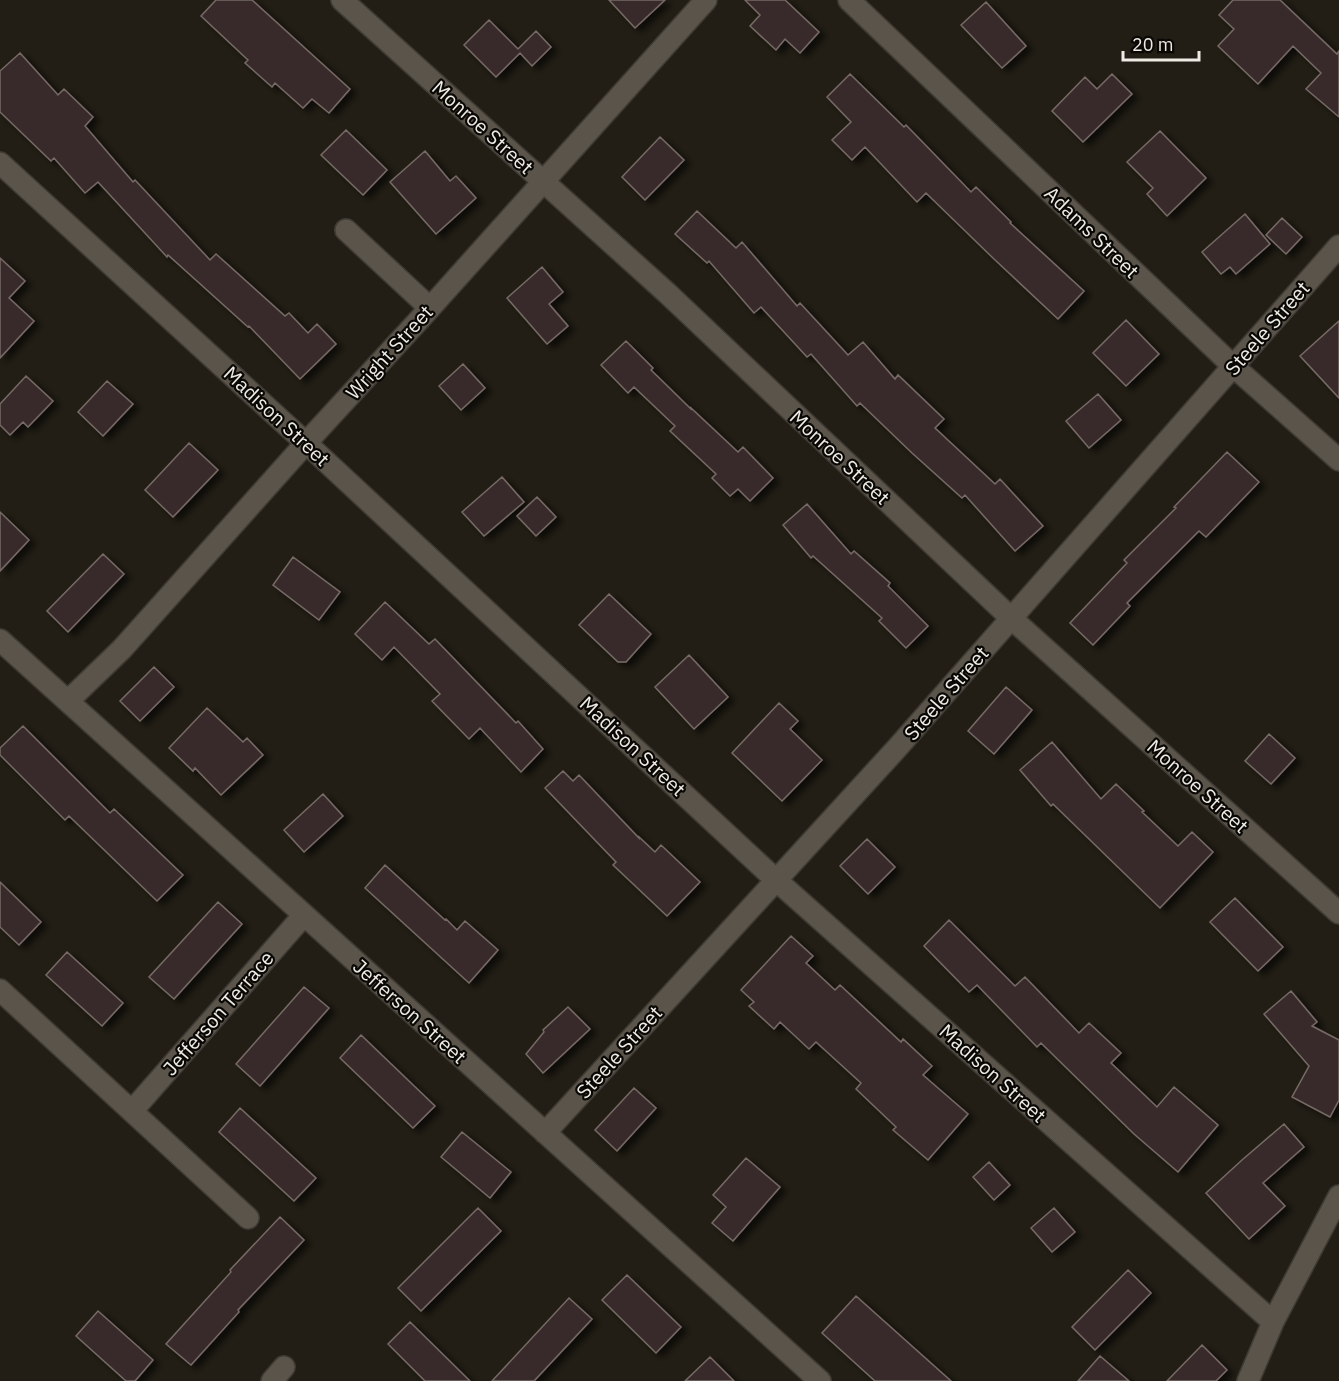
<svg xmlns="http://www.w3.org/2000/svg" width="1339" height="1381" viewBox="0 0 1339 1381" font-family="'IBM Plex Sans',sans-serif">
<style>
.building{fill:#372c29;stroke:#776a66;stroke-width:1.5;filter:url(#shadow)}
.lines{fill:none;stroke-linecap:round;stroke-linejoin:round}
.minor-casing{stroke:#3e3a34;stroke-width:24}
.minor{stroke:#5a544a;stroke-width:21}
.labels{text-anchor:middle;dominant-baseline:central;stroke-width:4.5;stroke-linejoin:round;paint-order:stroke}
.street-label{font-size:20px;fill:#eeebe5;stroke:#0a0805}
</style>
<defs>
<filter id="shadow"><feDropShadow dx="6" dy="4" stdDeviation="3" flood-color="#0009"/></filter>
</defs>
<rect width="100%" height="100%" fill="#221e15"/>
<path class="building" d="M 216,0 L 252,0 L 350,89 L 329,113 L 312,99 L 303,108 L 275,83 L 272,87 L 245,63 L 248,60 L 201,16 Z
M 609,0 L 665,0 L 635,28 Z
M 745,0 L 785,0 L 819,32 L 800,53 L 785,39 L 776,50 L 750,26 L 760,15 Z
M 1233,0 L 1280,0 L 1337,54 L 1339,51 L 1339,117 L 1306,89 L 1321,73 L 1293,46 L 1258,84 L 1218,46 L 1234,29 L 1219,15 Z
M 986,2 L 1026,46 L 1002,68 L 961,25 Z
M 489,20 L 518,49 L 536,31 L 551,47 L 532,66 L 520,53 L 496,77 L 464,45 Z
M 20,53 L 58,95 L 64,89 L 93,117 L 85,126 L 133,182 L 135,180 L 210,260 L 216,254 L 285,316 L 289,313 L 308,333 L 317,324 L 336,344 L 300,379 L 249,326 L 248,327 L 168,255 L 167,257 L 98,182 L 85,193 L 54,158 L 51,161 L 0,112 L 0,71 Z
M 850,74 L 904,127 L 906,125 L 971,192 L 976,187 L 1011,222 L 1010,223 L 1084,291 L 1058,319 L 994,259 L 926,193 L 917,202 L 865,147 L 852,160 L 832,140 L 851,122 L 827,97 Z
M 1112,74 L 1132,94 L 1083,142 L 1052,111 L 1085,77 L 1097,89 Z
M 346,130 L 387,170 L 363,195 L 321,155 Z
M 1160,131 L 1206,178 L 1167,216 L 1147,194 L 1153,188 L 1127,162 Z
M 660,137 L 684,160 L 645,200 L 622,177 Z
M 425,151 L 450,181 L 456,176 L 476,198 L 436,234 L 390,182 Z
M 697,211 L 736,248 L 742,242 L 797,306 L 800,303 L 848,355 L 863,342 L 895,379 L 898,375 L 944,419 L 935,428 L 995,484 L 1000,479 L 1043,526 L 1015,551 L 965,495 L 962,498 L 912,453 L 860,403 L 857,406 L 811,354 L 807,357 L 761,307 L 754,313 L 709,261 L 707,263 L 675,234 Z
M 1245,214 L 1270,244 L 1236,274 L 1230,267 L 1221,274 L 1202,252 Z
M 1282,218 L 1302,237 L 1286,254 L 1266,235 Z
M 0,258 L 25,281 L 9,298 L 34,321 L 0,358 Z
M 542,267 L 563,292 L 549,304 L 568,326 L 547,344 L 507,298 Z
M 1126,320 L 1159,354 L 1126,386 L 1093,353 Z
M 1339,321 L 1339,398 L 1300,356 Z
M 626,341 L 653,368 L 651,370 L 691,409 L 691,408 L 738,452 L 743,447 L 773,478 L 750,501 L 738,489 L 730,496 L 712,478 L 716,474 L 670,431 L 675,426 L 634,387 L 628,393 L 601,365 Z
M 463,364 L 485,388 L 461,410 L 439,386 Z
M 26,376 L 53,401 L 28,427 L 23,422 L 10,435 L 0,425 L 0,404 Z
M 107,381 L 133,404 L 103,436 L 78,412 Z
M 1098,394 L 1121,420 L 1089,448 L 1066,421 Z
M 189,443 L 218,470 L 173,517 L 145,490 Z
M 1227,452 L 1259,482 L 1206,537 L 1199,531 L 1127,603 L 1130,606 L 1093,645 L 1070,623 L 1127,563 L 1124,560 L 1176,508 L 1174,507 Z
M 502,477 L 524,502 L 484,536 L 462,512 Z
M 537,497 L 556,517 L 536,536 L 517,516 Z
M 807,504 L 851,554 L 854,551 L 890,583 L 888,586 L 928,626 L 906,648 L 879,621 L 882,618 L 813,556 L 811,558 L 783,525 Z
M 0,512 L 29,540 L 0,571 Z
M 103,554 L 124,574 L 68,632 L 47,611 Z
M 293,557 L 340,592 L 319,620 L 273,585 Z
M 609,594 L 651,634 L 626,662 L 618,662 L 579,625 Z
M 385,602 L 429,644 L 435,639 L 516,723 L 518,721 L 543,749 L 521,772 L 480,728 L 469,739 L 432,701 L 440,694 L 394,647 L 382,660 L 355,634 Z
M 689,655 L 728,697 L 694,729 L 655,687 Z
M 154,667 L 174,687 L 140,721 L 120,701 Z
M 1006,687 L 1032,710 L 994,754 L 968,731 Z
M 779,703 L 798,721 L 790,729 L 822,760 L 782,801 L 732,753 Z
M 207,708 L 243,742 L 247,738 L 263,755 L 221,795 L 195,768 L 193,771 L 169,748 Z
M 23,726 L 110,813 L 114,809 L 183,875 L 157,901 L 69,816 L 65,820 L 0,755 L 0,748 Z
M 1269,734 L 1295,758 L 1271,784 L 1245,761 Z
M 1052,742 L 1101,799 L 1116,784 L 1144,811 L 1142,812 L 1178,846 L 1192,832 L 1213,852 L 1160,908 L 1053,804 L 1051,806 L 1020,770 Z
M 563,771 L 573,781 L 579,775 L 639,838 L 639,837 L 655,852 L 661,845 L 700,882 L 667,916 L 613,865 L 616,862 L 545,788 Z
M 323,794 L 343,816 L 304,852 L 284,830 Z
M 867,839 L 895,867 L 868,894 L 840,866 Z
M 385,865 L 445,920 L 446,919 L 457,930 L 465,921 L 498,950 L 469,983 L 365,888 Z
M 0,882 L 41,922 L 19,945 L 0,927 Z
M 1235,898 L 1283,947 L 1258,971 L 1210,922 Z
M 218,902 L 242,924 L 174,999 L 149,977 Z
M 949,920 L 1015,986 L 1025,977 L 1079,1033 L 1089,1023 L 1121,1053 L 1111,1063 L 1157,1107 L 1174,1087 L 1218,1125 L 1178,1172 L 1134,1134 L 1041,1043 L 1037,1047 L 977,985 L 969,992 L 924,946 Z
M 791,936 L 813,956 L 806,963 L 835,990 L 840,985 L 901,1042 L 903,1039 L 932,1066 L 923,1075 L 968,1114 L 928,1160 L 893,1130 L 896,1127 L 856,1089 L 861,1083 L 816,1042 L 809,1049 L 780,1022 L 774,1029 L 749,1006 L 754,1002 L 741,990 Z
M 67,952 L 123,1003 L 102,1026 L 46,975 Z
M 304,987 L 329,1008 L 260,1086 L 236,1064 Z
M 1291,991 L 1317,1022 L 1312,1026 L 1339,1040 L 1339,1100 L 1330,1117 L 1292,1097 L 1309,1066 L 1264,1014 Z
M 568,1007 L 590,1029 L 543,1073 L 526,1054 L 544,1032 L 543,1030 Z
M 361,1035 L 435,1106 L 413,1128 L 340,1058 Z
M 634,1088 L 656,1108 L 617,1151 L 595,1130 Z
M 240,1108 L 316,1178 L 294,1201 L 219,1132 Z
M 1284,1124 L 1304,1147 L 1263,1183 L 1285,1206 L 1249,1239 L 1206,1193 L 1242,1160 Z
M 462,1132 L 511,1172 L 490,1198 L 441,1157 Z
M 746,1158 L 780,1187 L 733,1241 L 712,1223 L 726,1207 L 713,1195 Z
M 989,1162 L 1010,1185 L 994,1200 L 973,1177 Z
M 478,1208 L 501,1231 L 421,1311 L 398,1288 Z
M 1054,1208 L 1075,1232 L 1052,1252 L 1031,1228 Z
M 280,1217 L 304,1240 L 238,1310 L 239,1312 L 191,1365 L 166,1344 L 231,1272 L 230,1270 Z
M 1128,1270 L 1151,1293 L 1095,1350 L 1072,1327 Z
M 627,1275 L 681,1327 L 656,1353 L 602,1300 Z
M 856,1296 L 951,1381 L 875,1381 L 822,1333 Z
M 569,1298 L 592,1319 L 534,1381 L 492,1381 Z
M 98,1311 L 153,1360 L 135,1381 L 126,1381 L 76,1336 Z
M 410,1322 L 470,1381 L 425,1381 L 388,1344 Z
M 1202,1345 L 1227,1370 L 1216,1381 L 1167,1381 Z
M 1100,1356 L 1129,1381 L 1078,1381 Z
M 710,1357 L 734,1381 L 685,1381 Z"/>
<g class="lines">
<defs>
<path id="minor" d="M 342,0 L 667,293 L 1011,618 L 1339,913
M 849,0 L 1233,366 L 1339,460
M 0,163 L 306,443 L 776,880 L 1273,1322
M 346,230 L 430,308
M 0,640 L 820,1381
M 68,701 L 122,649 L 306,443 L 430,308 L 706,0
M 0,990 L 248,1218
M 132,1111 L 304,915
M 545,1133 L 898,747 L 1339,246
M 272,1381 L 284,1367
M 1248,1381 L 1273,1322 L 1339,1196"/>
</defs>
<use href="#minor" class="minor-casing"/>
<use href="#minor" class="minor"/>
</g>
<g class="labels">
<g class="street-label">
<text transform="translate(483 127) rotate(42)">Monroe Street</text>
<text transform="translate(1092 232) rotate(44)">Adams Street</text>
<text transform="translate(1267 328) rotate(-49)">Steele Street</text>
<text transform="translate(389 352) rotate(-48)">Wright Street</text>
<text transform="translate(277 416) rotate(43)">Madison Street</text>
<text transform="translate(840 457) rotate(43)">Monroe Street</text>
<text transform="translate(946 693) rotate(-49)">Steele Street</text>
<text transform="translate(633 746) rotate(43)">Madison Street</text>
<text transform="translate(1198 786) rotate(42)">Monroe Street</text>
<text transform="translate(410 1011) rotate(42)">Jefferson Street</text>
<text transform="translate(218 1013) rotate(-49)">Jefferson Terrace</text>
<text transform="translate(619 1052) rotate(-48)">Steele Street</text>
<text transform="translate(993 1073) rotate(42)">Madison Street</text>
</g>
</g>
<path d="M1123 51v9h76v-9" fill="none" stroke="#eeebe5" stroke-width="3"/>
<text x="1132" y="51" font-size="18" fill="#eeebe5" stroke="#0a0805" stroke-width="4.5" paint-order="stroke">20 m</text>
</svg>
